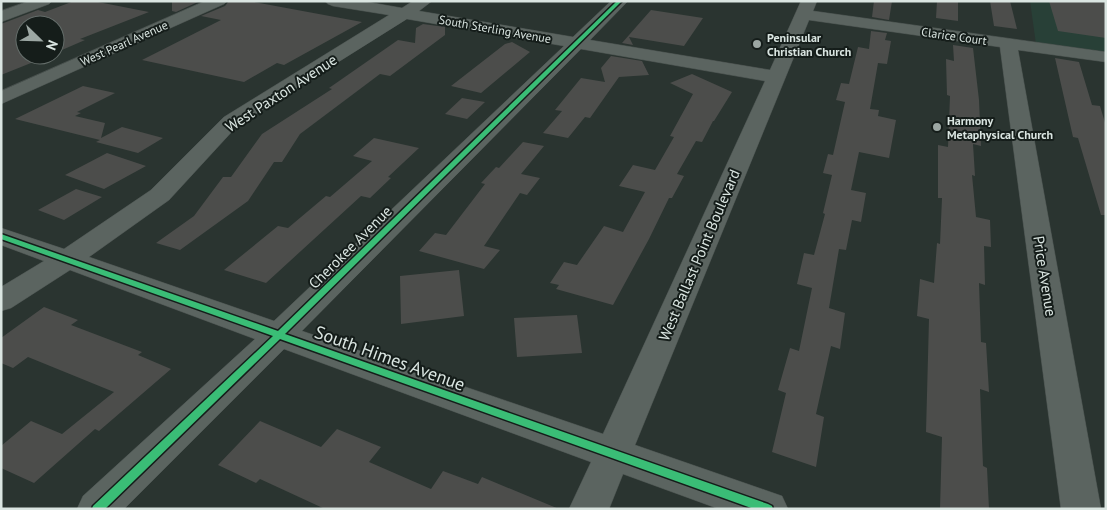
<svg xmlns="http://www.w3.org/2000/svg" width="1107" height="510" viewBox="0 0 1107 510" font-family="'PT Sans',sans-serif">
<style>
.built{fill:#284037}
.building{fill:#4c4d4b}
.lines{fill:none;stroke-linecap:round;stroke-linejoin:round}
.minor-casing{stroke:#474f4c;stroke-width:1}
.minor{fill:#5b6460;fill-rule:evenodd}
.cycleway-casing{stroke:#151d1a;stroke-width:3}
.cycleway{fill:#3abd76;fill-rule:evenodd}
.poi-dot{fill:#9ca7a3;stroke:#151d1a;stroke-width:2}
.labels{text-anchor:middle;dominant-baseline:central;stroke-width:4;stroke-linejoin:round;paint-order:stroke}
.far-street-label{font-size:12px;fill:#dae5e1;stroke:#151d1a}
.far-poi-label{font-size:12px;font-weight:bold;fill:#dae5e1;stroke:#151d1a;text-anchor:start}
.street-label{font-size:15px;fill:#dae5e1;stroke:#151d1a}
.near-street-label{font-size:18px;fill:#dae5e1;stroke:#151d1a}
</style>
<rect width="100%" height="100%" fill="#2a3430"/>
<path class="built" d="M 1030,1 L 1106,1 L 1106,54 L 1036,44 Z"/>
<path class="building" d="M 74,1 L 93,1 L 149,12 L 80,39 L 85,40 L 55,53 L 55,25 L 25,25 L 25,55 L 51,55 L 1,75 L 1,24 L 38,10 L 45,12 Z
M 172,1 L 200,1 L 176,12 L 172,11 Z
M 229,1 L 249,1 L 362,22 L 284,65 L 277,63 L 244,82 L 142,60 L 221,20 L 201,16 L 225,6 Z
M 874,1 L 892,1 L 889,20 L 872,17 Z
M 937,1 L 958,1 L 958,21 L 936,18 Z
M 990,1 L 1010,1 L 1017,29 L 994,26 Z
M 1049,1 L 1106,1 L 1106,38 L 1058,31 Z
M 651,10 L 703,18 L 684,46 L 629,37 L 633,45 L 622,43 Z
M 423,24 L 445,27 L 445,35 L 390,76 L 380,74 L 300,134 L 282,162 L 274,162 L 248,201 L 180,250 L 156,243 L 194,216 L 223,177 L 231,177 L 262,134 L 332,89 L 329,88 L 398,40 L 415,43 L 416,28 Z
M 871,31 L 887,33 L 885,40 L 891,41 L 887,64 L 878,63 L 870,109 L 879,110 L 878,116 L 896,120 L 889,158 L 859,152 L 851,190 L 866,193 L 861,222 L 852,220 L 846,250 L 839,249 L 829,308 L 845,313 L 840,349 L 831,346 L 816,414 L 824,417 L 816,467 L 772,452 L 786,393 L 778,390 L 790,348 L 799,351 L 812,288 L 797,284 L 804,253 L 814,255 L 825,214 L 823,213 L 832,175 L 823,173 L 828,154 L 833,155 L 845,102 L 836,100 L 841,83 L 849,84 L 858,47 L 869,49 Z
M 512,42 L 530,52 L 481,93 L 451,86 L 505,44 Z
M 953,45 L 973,48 L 979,100 L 981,146 L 973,144 L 975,176 L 972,175 L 976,217 L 990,220 L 991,247 L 984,246 L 985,285 L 979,283 L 981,342 L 986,343 L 989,392 L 980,389 L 983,466 L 987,468 L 989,509 L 940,509 L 942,437 L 926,432 L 929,319 L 917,316 L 920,279 L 934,283 L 937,243 L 940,244 L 942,198 L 938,198 L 938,145 L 948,147 L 950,96 L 947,95 L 946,59 L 954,61 Z
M 611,56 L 642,61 L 649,75 L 619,77 L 590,118 L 585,117 L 568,138 L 543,133 L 562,111 L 555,110 L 581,78 L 605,82 L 601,68 Z
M 1055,58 L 1079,62 L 1092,105 L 1100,106 L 1106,126 L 1106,215 L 1101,215 L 1078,138 L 1073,137 Z
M 692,74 L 732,92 L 714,121 L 713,121 L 702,142 L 696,141 L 677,174 L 684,176 L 672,198 L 669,198 L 649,239 L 613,305 L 556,289 L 559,285 L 550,283 L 564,262 L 577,265 L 604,226 L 623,232 L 645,192 L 619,186 L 633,165 L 655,170 L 674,137 L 670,136 L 693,94 L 670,83 Z
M 83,86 L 115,93 L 77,112 L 81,113 L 75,116 L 105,123 L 101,138 L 122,127 L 163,138 L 138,153 L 96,142 L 100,140 L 15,119 Z
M 462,98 L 485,102 L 467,119 L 445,114 Z
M 374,138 L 419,148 L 388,177 L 391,178 L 370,198 L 361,196 L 266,283 L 224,270 L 278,226 L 288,228 L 326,196 L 330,197 L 372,161 L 353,156 Z
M 523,142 L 544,146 L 521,174 L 540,178 L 527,195 L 520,193 L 484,246 L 500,250 L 484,269 L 419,251 L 435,233 L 446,235 L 485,184 L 481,183 L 496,167 L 499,168 Z
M 107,153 L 146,166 L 104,189 L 65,175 Z
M 76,189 L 102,197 L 64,220 L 38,210 Z
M 459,270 L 464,316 L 401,324 L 400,276 Z
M 44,307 L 78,320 L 71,325 L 142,352 L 138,355 L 171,369 L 99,431 L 95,429 L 34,483 L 1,468 L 1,446 L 31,421 L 62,434 L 114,392 L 28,357 L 13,368 L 1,363 L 1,338 Z
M 577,315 L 582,353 L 517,357 L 514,318 Z
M 260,421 L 321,447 L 337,429 L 381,447 L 369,462 L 431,489 L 443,471 L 478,484 L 482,477 L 559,509 L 325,509 L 260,479 L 256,483 L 218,465 Z"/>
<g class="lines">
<defs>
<path id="minor" d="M 29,1 L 52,1 L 49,4 L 1,22 L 1,11 Z
M 205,1 L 227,1 L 224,4 L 1,104 L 1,91 Z
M 325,1 L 362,1 L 402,8 L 413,1 L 432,1 L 419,11 L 573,37 L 611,1 L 628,1 L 590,40 L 770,70 L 801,1 L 817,1 L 813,11 L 1106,52 L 1106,62 L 1018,50 L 1101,509 L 1061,509 L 1000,47 L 809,20 L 635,445 L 782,496 L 788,509 L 719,509 L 623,474 L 609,509 L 569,509 L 591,462 L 284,349 L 124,509 L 77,509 L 83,496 L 255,339 L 70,270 L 11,308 L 1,311 L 1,287 L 44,261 L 1,245 L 1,228 L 64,249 L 151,190 L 224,117 L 389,15 L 333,6 L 328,4 ZM 407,19 L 564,46 L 274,321 L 89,257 L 169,200 L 238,125 ZM 581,49 L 765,81 L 603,434 L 302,331 Z"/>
</defs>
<use href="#minor" class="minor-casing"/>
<use href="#minor" class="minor"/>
<defs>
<path id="cycleway" d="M 617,1 L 622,1 L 285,334 L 768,504 L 772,506 L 773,509 L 754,509 L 280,339 L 105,509 L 92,509 L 93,506 L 273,336 L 1,239 L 1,234 L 278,331 Z"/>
</defs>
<use href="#cycleway" class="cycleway-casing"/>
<use href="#cycleway" class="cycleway"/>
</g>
<g class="poi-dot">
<circle cx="757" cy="44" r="5"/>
<circle cx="937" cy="127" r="5"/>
</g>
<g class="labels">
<g class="far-street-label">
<text transform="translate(495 29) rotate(10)">South Sterling Avenue</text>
<text transform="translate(954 36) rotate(8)">Clarice Court</text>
<text transform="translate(124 43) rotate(-24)">West Pearl Avenue</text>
</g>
<g class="far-poi-label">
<text x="767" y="37">Peninsular<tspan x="767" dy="14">Christian Church</tspan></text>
<text x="947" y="120">Harmony<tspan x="947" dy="14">Metaphysical Church</tspan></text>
</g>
<g class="street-label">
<text transform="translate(281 93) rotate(-33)">West Paxton Avenue</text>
<text transform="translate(350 247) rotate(-45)">Cherokee Avenue</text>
<text transform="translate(699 255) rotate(-67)">West Ballast Point Boulevard</text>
<text transform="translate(1045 276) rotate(81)">Price Avenue</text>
</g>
<g class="near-street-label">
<text transform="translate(390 358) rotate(20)">South Himes Avenue</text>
</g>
</g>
<rect width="1107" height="510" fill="none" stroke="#dae5e1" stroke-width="5"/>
<g transform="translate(40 40) rotate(113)"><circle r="24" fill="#151d1a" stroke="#646d6a"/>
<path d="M0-4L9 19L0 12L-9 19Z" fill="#9ca7a3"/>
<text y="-8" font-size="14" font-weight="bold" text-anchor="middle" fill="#dae5e1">N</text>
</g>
</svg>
